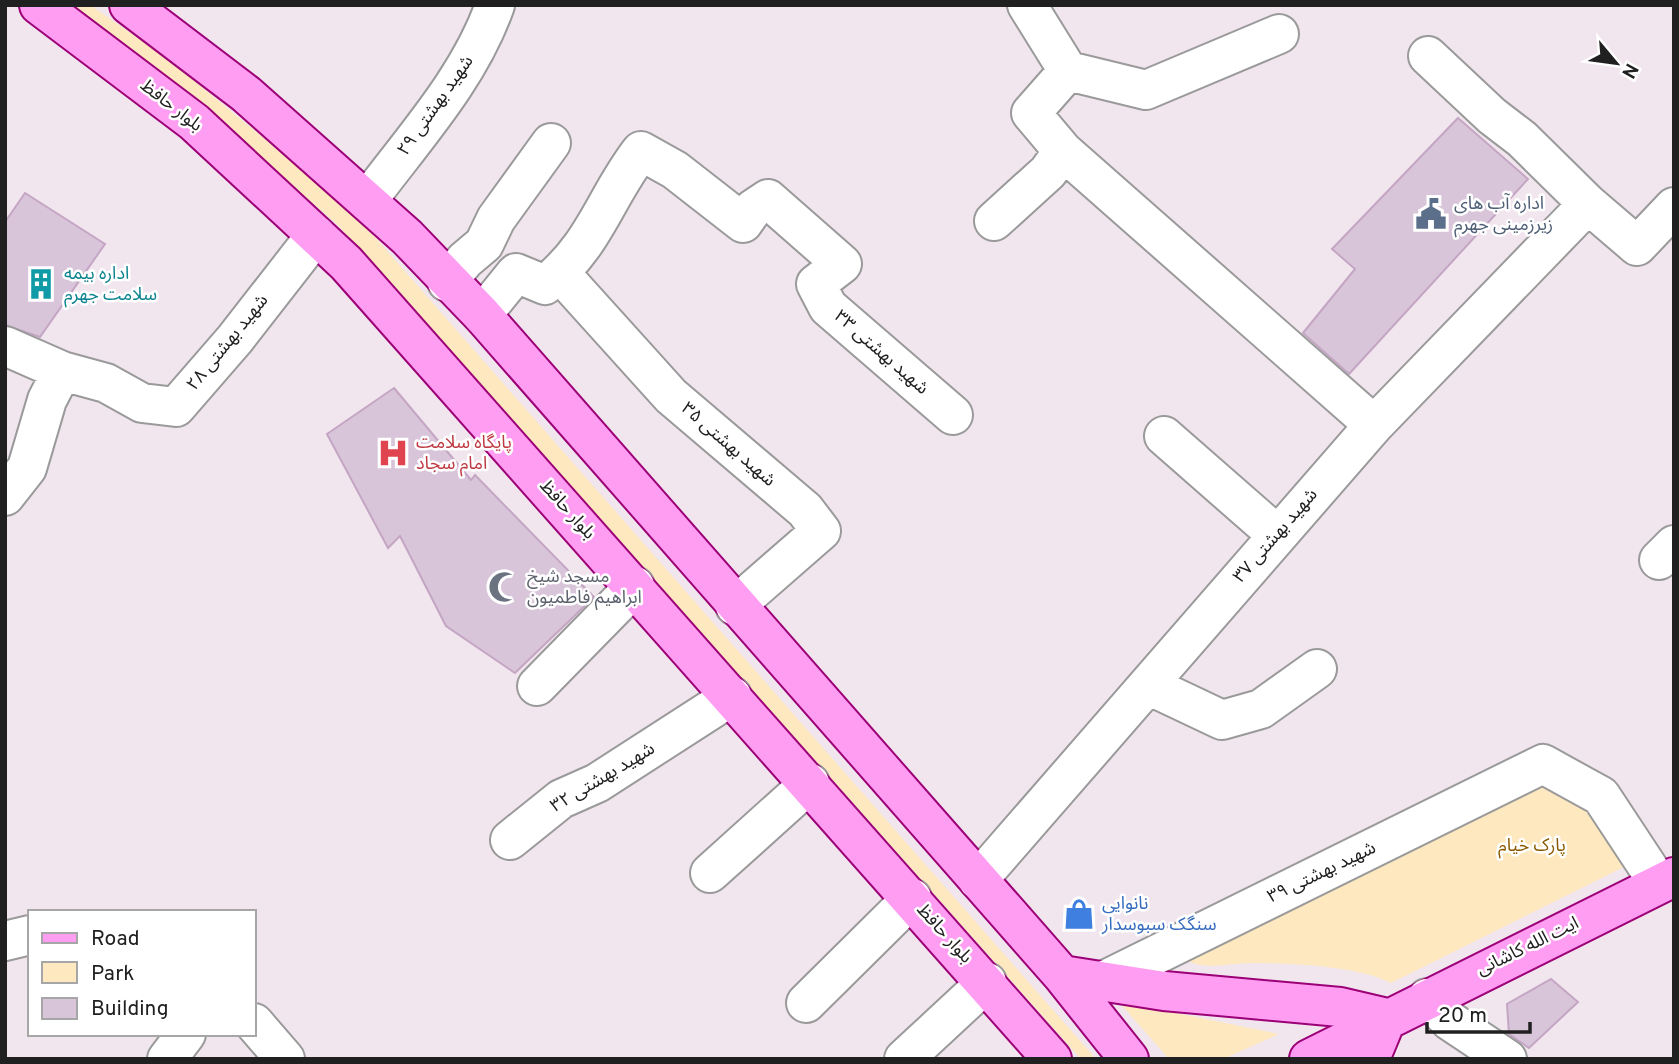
<svg xmlns="http://www.w3.org/2000/svg" width="1679" height="1064" viewBox="0 0 1679 1064" font-family="Overpass,'Noto Sans Arabic',sans-serif">
<style>
.park{fill:#fee8bf}
.building{fill:#d9c5d9;stroke:#c4a6c4;stroke-width:2}
.lines{fill:none;stroke-linecap:round;stroke-linejoin:round}
.minor-casing{stroke:#9a9a9a;stroke-width:42}
.major-casing{stroke:#9c0077;stroke-width:42}
.minor{stroke:#fff;stroke-width:38}
.major{stroke:#ff9df2;stroke-width:38}
.labels{text-anchor:middle;dominant-baseline:central;stroke-width:5;stroke-linejoin:round;paint-order:stroke}
.street-label{font-size:18px;fill:#202020;stroke:#fff}
.service-label{font-size:18px;fill:#4e5e75;stroke:#fff;text-anchor:start}
.culture-label{font-size:18px;fill:#0d838f;stroke:#fff;text-anchor:start}
.health-label{font-size:18px;fill:#be3a42;stroke:#fff;text-anchor:start}
.worship-label{font-size:18px;fill:#5b616d;stroke:#fff;text-anchor:start}
.park-label{font-size:18px;fill:#8a5b01;stroke:#fff}
.shop-label{font-size:18px;fill:#366cbe;stroke:#fff;text-anchor:start}
</style>
<rect width="100%" height="100%" fill="#f1e5ee"/>
<path class="park" d="M 64,5 L 90,5 L 164,56 L 352,211 L 1096,1059 L 1081,1059 L 337,224 L 156,68 Z
M 1541,775 L 1580,796 L 1634,862 L 1391,983 C 1359,966 1290,963 1253,963 C 1228,963 1201,972 1181,957 Z
M 1118,1001 L 1279,1034 L 1223,1059 L 1169,1059 Z"/>
<path class="building" d="M 1458,118 L 1528,179 L 1349,374 L 1303,333 L 1355,269 L 1332,249 Z
M 25,193 L 105,244 L 40,337 L 5,325 L 5,222 Z
M 394,388 L 471,480 L 475,475 L 594,597 L 515,673 L 446,626 L 400,536 L 388,548 L 327,434 Z
M 1551,979 L 1578,1002 L 1529,1048 L 1509,1034 L 1507,1004 Z"/>
<g class="lines">
<defs>
<path id="minor" d="M 1027,5 L 1068,71 L 1031,113 L 1063,151 L 1374,425
M 1428,56 L 1492,116 L 1522,139 L 1588,204 L 1637,246 L 1674,207
M 1068,71 L 1146,90 L 1279,34
M 367,201 C 413,139 469,79 495,5
M 994,221 L 1048,172 L 1063,151
M 560,273 L 671,396 L 805,510 L 821,531 L 735,606
M 447,282 L 465,260 L 484,244 L 496,219 L 551,143
M 482,315 L 516,273 L 545,285 C 596,244 605,197 641,151 L 675,170 L 743,223 L 753,209 L 768,199 L 842,264 L 816,284 L 828,307 L 953,415
M 5,346 L 62,371 L 106,383 L 142,403 L 176,407 L 235,339 L 316,235
M 1164,436 L 1277,535
M 5,496 L 27,468 L 47,400 L 62,371
M 1659,560 L 1674,545
M 1148,685 L 1222,720 L 1261,709 L 1317,669
M 537,686 L 635,586
M 510,840 L 561,799 L 597,783 L 732,696
M 710,873 L 810,783
M 978,880 L 1374,425 L 1588,204
M 5,941 L 30,935
M 1101,982 L 1543,764 L 1601,796 L 1659,884
M 1427,998 L 1450,1021 L 1507,1059
M 806,1003 L 912,898
M 254,1023 L 285,1059
M 167,1059 L 186,1034
M 904,1059 L 987,982"/>
<path id="major" d="M 39,5 L 194,122 L 346,263 L 1052,1059
M 129,5 L 246,94 L 407,237 L 482,315 L 1062,975 L 1129,1059
M 1062,975 L 1164,991 L 1340,1007 L 1387,1018 L 1370,1059
M 1309,1059 L 1674,877"/>
</defs>
<use href="#minor" class="minor-casing"/>
<use href="#major" class="major-casing"/>
<use href="#minor" class="minor"/>
<use href="#major" class="major"/>
</g>
<defs>
<symbol id="civic-bare" viewBox="-9 -9 18 18"><path d="M-.6-6.5H3V-4.5H.6V-3L4-1V1h2V6H-6V1h2V-1L-.6-3ZM-1.2 2.5V6h2.4V2.5Z" fill="#5c6f8a" stroke="#fff" stroke-width="2.5" paint-order="stroke"/></symbol>
<symbol id="building-bare" viewBox="-9 -9 18 18"><path d="M-4-6H4V6H1V3H-1V6H-4ZM-2.5-4.3h1.7v1.8h-1.7ZM.8-4.3h1.7v1.8H.8ZM-2.5-1h1.7V.8h-1.7ZM.8-1h1.7V.8H.8Z" fill="#0f9aa8" stroke="#fff" stroke-width="2.5" paint-order="stroke"/></symbol>
<symbol id="hospital-bare" viewBox="-9 -9 18 18"><path d="M-5-5h3v3.5h4V-5h3V5h-3V1.5h-4V5h-3Z" fill="#e0444e" stroke="#fff" stroke-width="2.5" paint-order="stroke"/></symbol>
<symbol id="mosque-bare" viewBox="-9 -9 18 18"><path d="M3.5-4.9A6 6 0 1 0 3.5 4.9A5 5 0 1 1 3.5-4.9Z" fill="#6b7280" stroke="#fff" stroke-width="2.5" paint-order="stroke"/></symbol>
<symbol id="shop-bare" viewBox="-9 -9 18 18"><path d="M-5-2.5h2.3a2.7 3.5 0 0 1 5.4 0H5L5.5 6h-11ZM-1.5-2.5h3a1.5 2.3 0 0 0-3 0Z" fill="#3f7fe0" stroke="#fff" stroke-width="2.5" paint-order="stroke"/></symbol>
</defs>
<g fill-rule="evenodd">
<use href="#civic-bare" x="1409" y="192" width="44" height="44"/>
<use href="#building-bare" x="19" y="262" width="44" height="44"/>
<use href="#hospital-bare" x="371" y="431" width="44" height="44"/>
<use href="#mosque-bare" x="482" y="565" width="44" height="44"/>
<use href="#shop-bare" x="1057" y="892" width="44" height="44"/>
</g>
<g class="labels">
<g class="street-label">
<text transform="translate(171 106) rotate(38)">بلوار حافظ</text>
<text transform="translate(436 106) rotate(-55)">شهید بهشتی ۲۹</text>
<text transform="translate(228 343) rotate(-51)">شهید بهشتی ۲۸</text>
<text transform="translate(881 353) rotate(41)">شهید بهشتی ۳۳</text>
<text transform="translate(728 445) rotate(41)">شهید بهشتی ۳۵</text>
<text transform="translate(567 510) rotate(48)">بلوار حافظ</text>
<text transform="translate(1276 536) rotate(-49)">شهید بهشتی ۳۷</text>
<text transform="translate(603 778) rotate(-31)">شهید بهشتی ۳۲</text>
<text transform="translate(1322 873) rotate(-26)">شهید بهشتی ۳۹</text>
<text transform="translate(944 934) rotate(48)">بلوار حافظ</text>
<text transform="translate(1528 947) rotate(-26)">ایت الله کاشانی</text>
</g>
<g class="service-label">
<text x="1454" y="204">اداره آب های<tspan x="1454" dy="21">زیرزمینی جهرم</tspan></text>
</g>
<g class="culture-label">
<text x="64" y="274">اداره بیمه<tspan x="64" dy="21">سلامت جهرم</tspan></text>
</g>
<g class="health-label">
<text x="416" y="443">پایگاه سلامت<tspan x="416" dy="21">امام سجاد</tspan></text>
</g>
<g class="worship-label">
<text x="527" y="577">مسجد شیخ<tspan x="527" dy="21">ابراهیم فاطمیون</tspan></text>
</g>
<g class="park-label">
<text x="1532" y="846">پارک خیام</text>
</g>
<g class="shop-label">
<text x="1102" y="904">نانوایی<tspan x="1102" dy="21">سنگک سبوسدار</tspan></text>
</g>
</g>
<rect width="1679" height="1064" fill="none" stroke="#202020" stroke-width="14"/>
<rect x="28" y="910" width="228" height="126" fill="#ffffff" stroke="#a6a6a6" stroke-width="2"/>
<rect x="42" y="933" width="35" height="10" fill="#ff9df2" stroke="#a6a6a6" stroke-width="2"/>
<text x="91" y="945" font-size="21" fill="#202020">Road</text>
<rect x="42" y="962" width="35" height="21" fill="#fee8bf" stroke="#a6a6a6" stroke-width="2"/>
<text x="91" y="980" font-size="21" fill="#202020">Park</text>
<rect x="42" y="998" width="35" height="21" fill="#d9c5d9" stroke="#a6a6a6" stroke-width="2"/>
<text x="91" y="1015" font-size="21" fill="#202020">Building</text>
<g transform="translate(1616 63) rotate(119)" stroke="#ffffff" stroke-width="5" paint-order="stroke">
<path d="M0-5L12 26L0 18L-12 26Z" fill="#202020"/>
<text y="-10" font-size="19" font-weight="bold" text-anchor="middle" fill="#202020">N</text>
</g>
<path d="M1427 1022v10h103v-10" fill="none" stroke="#202020" stroke-width="3.5"/>
<text x="1438" y="1022" font-size="21" fill="#202020" stroke="#ffffff" stroke-width="5" paint-order="stroke">20 m</text>
</svg>
